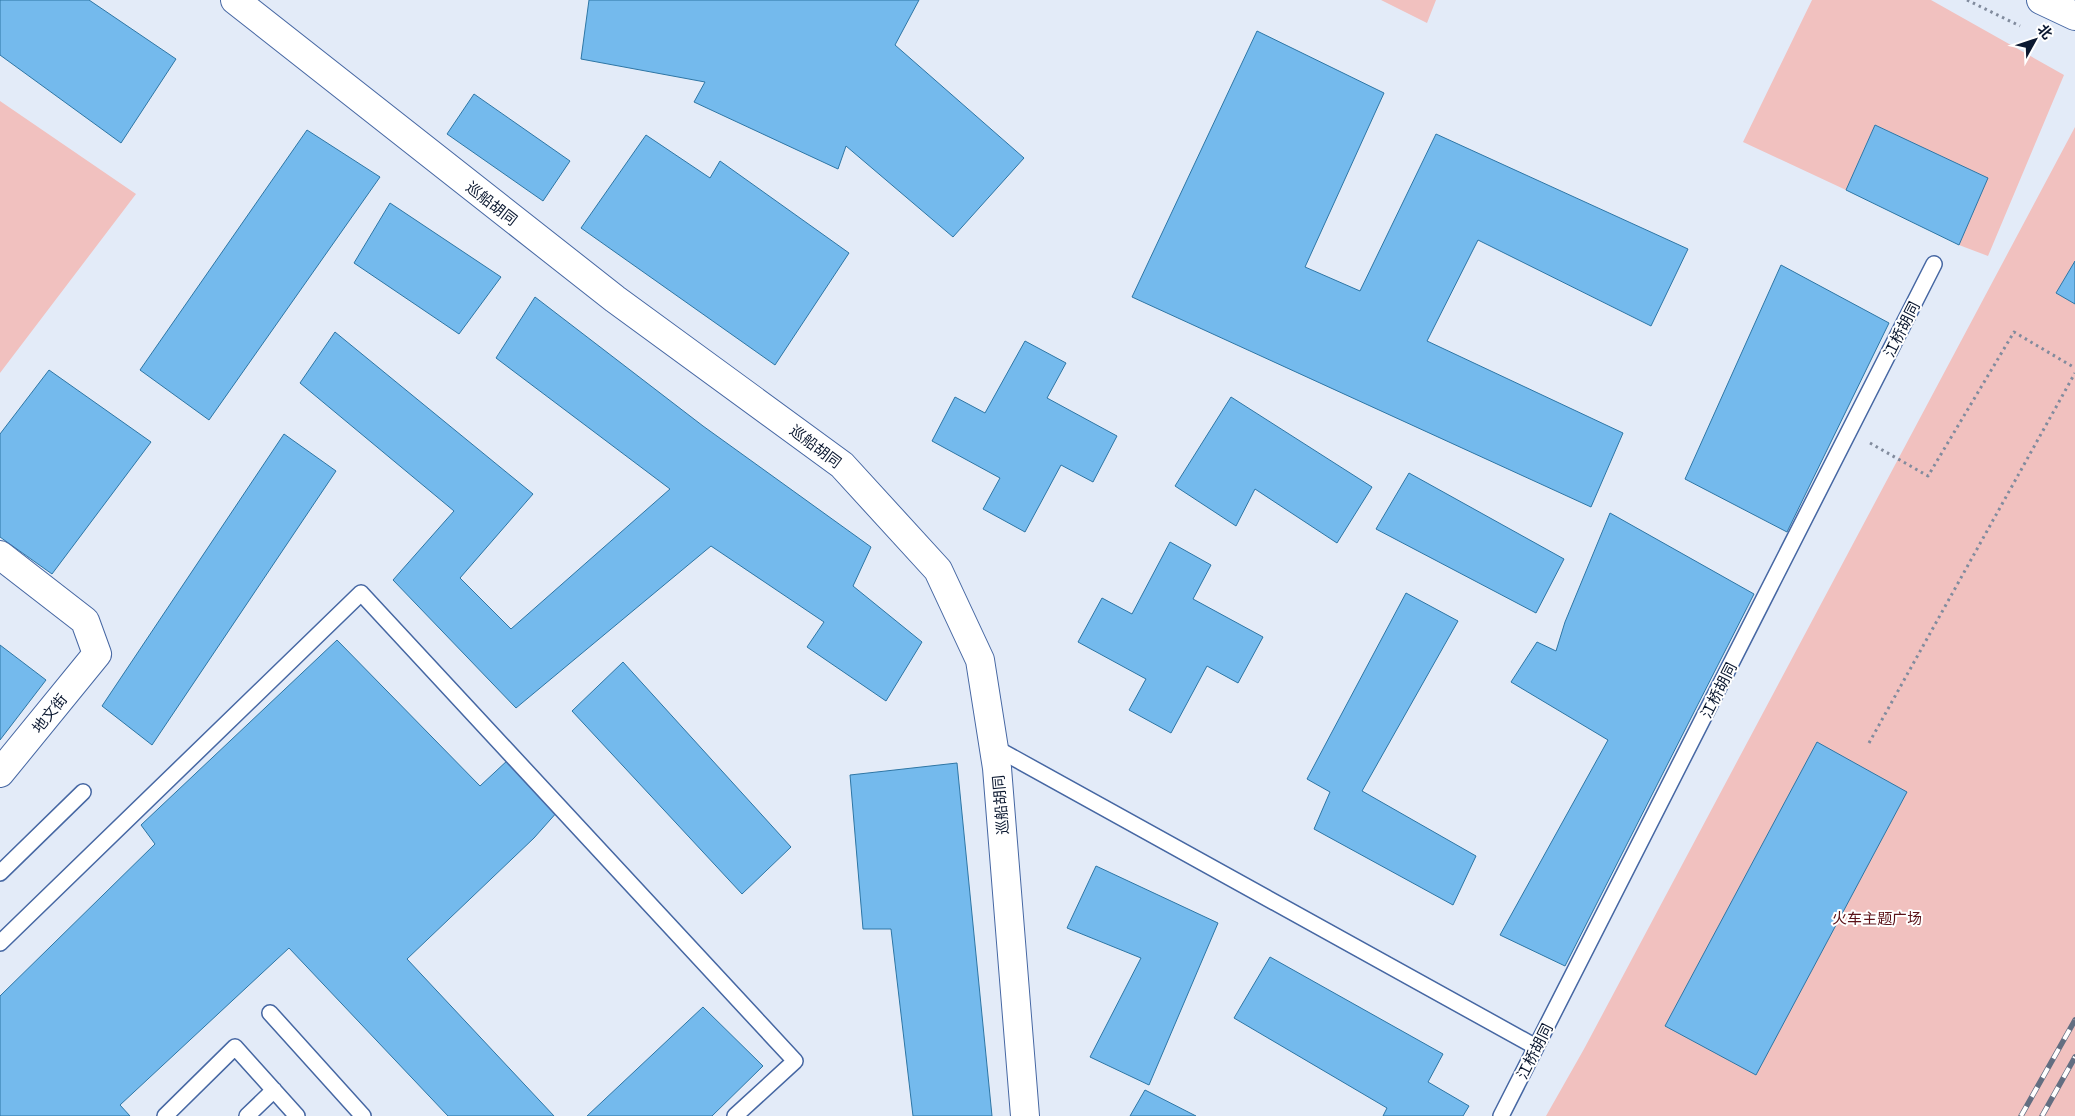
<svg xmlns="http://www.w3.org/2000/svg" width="2075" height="1116" viewBox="0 0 2075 1116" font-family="'Open Sans','Noto Sans SC',sans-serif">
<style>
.green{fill:#f1c1bf}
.building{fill:#74baed;stroke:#2e76a5}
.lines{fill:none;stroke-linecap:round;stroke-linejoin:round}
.lane-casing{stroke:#4667a3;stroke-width:18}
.street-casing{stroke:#4667a3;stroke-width:30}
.secondary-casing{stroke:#4667a3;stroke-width:30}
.path{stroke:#818b9d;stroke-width:3;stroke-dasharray:2.5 4;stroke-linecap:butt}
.lane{stroke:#fff;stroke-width:15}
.street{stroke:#fff;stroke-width:28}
.secondary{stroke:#fff;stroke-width:28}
.rail-casing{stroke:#636e81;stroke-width:5.5}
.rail{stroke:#fff;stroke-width:4;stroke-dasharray:11;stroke-linecap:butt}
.labels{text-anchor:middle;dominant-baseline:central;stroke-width:4;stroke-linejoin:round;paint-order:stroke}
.street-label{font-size:15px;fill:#0b1830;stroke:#fff}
.park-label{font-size:15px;fill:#5b1218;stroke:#fff}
</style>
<rect width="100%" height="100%" fill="#e3ebf8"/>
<path class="green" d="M 1381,0 L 1436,0 L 1427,23 Z
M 1812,0 L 1931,0 L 2064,75 L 1988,256 L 1959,245 L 1987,178 L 1875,125 L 1846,190 L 1743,142 Z
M 0,101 L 136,194 L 0,373 Z
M 2075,127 L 2075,1116 L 1546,1116 L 1584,1049 Z"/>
<path class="building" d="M 0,0 L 89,0 L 176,59 L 121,143 L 0,55 Z
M 589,0 L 919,0 L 895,45 L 1024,158 L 953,237 L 846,146 L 838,169 L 694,102 L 705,82 L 581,59 Z
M 1257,31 L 1384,93 L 1305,267 L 1360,291 L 1436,134 L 1688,249 L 1651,326 L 1478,240 L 1427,341 L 1623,433 L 1591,507 L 1132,297 Z
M 474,94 L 570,161 L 543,201 L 447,134 Z
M 1875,125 L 1988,178 L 1959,245 L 1846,190 Z
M 307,130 L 380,177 L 209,420 L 140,370 Z
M 646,135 L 710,178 L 720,161 L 849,253 L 775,365 L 581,228 Z
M 390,203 L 501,277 L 459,334 L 354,263 Z
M 2075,261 L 2075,304 L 2056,293 Z
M 1781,265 L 1889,323 L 1787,532 L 1685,479 Z
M 535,297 L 703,426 L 871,547 L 853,586 L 922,642 L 886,701 L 807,647 L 824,622 L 711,546 L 516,708 L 393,580 L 454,511 L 300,383 L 335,332 L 533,494 L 460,578 L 511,629 L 670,489 L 496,358 Z
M 1025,341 L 1066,363 L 1047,398 L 1117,436 L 1093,482 L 1061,465 L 1025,532 L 983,509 L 1000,478 L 932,441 L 955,397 L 985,413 Z
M 49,370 L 151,442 L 52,574 L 0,537 L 0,434 Z
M 1231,397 L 1372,487 L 1337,543 L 1255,489 L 1236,526 L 1175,486 Z
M 284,434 L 336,471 L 152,745 L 102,706 Z
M 1409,473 L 1564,559 L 1536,613 L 1376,529 Z
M 1610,513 L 1754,594 L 1565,966 L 1500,935 L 1608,740 L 1511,682 L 1537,642 L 1556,651 L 1565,622 Z
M 1170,542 L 1211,565 L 1193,599 L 1263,637 L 1238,683 L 1207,666 L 1171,733 L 1129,710 L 1146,679 L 1078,642 L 1102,598 L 1132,614 Z
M 1406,593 L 1458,621 L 1362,791 L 1476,856 L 1453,905 L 1314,829 L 1330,792 L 1307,779 Z
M 337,640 L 480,786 L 509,759 L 558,811 L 534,838 L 407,959 L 554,1116 L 448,1116 L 289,948 L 120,1105 L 130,1116 L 0,1116 L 0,996 L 155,844 L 141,825 Z
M 0,645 L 46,680 L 0,740 Z
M 623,662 L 791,847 L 742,894 L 572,711 Z
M 1817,742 L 1907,792 L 1756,1075 L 1665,1026 Z
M 957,763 L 992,1116 L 913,1116 L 891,929 L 863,929 L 850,775 Z
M 1096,866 L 1218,923 L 1149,1085 L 1090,1057 L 1141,958 L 1067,928 Z
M 1270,957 L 1443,1054 L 1428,1082 L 1469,1106 L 1463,1116 L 1383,1116 L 1387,1108 L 1234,1018 Z
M 703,1007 L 763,1066 L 712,1116 L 587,1116 Z
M 1145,1090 L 1196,1116 L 1130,1116 Z"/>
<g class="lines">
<defs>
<path id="lane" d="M 994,747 L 1536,1047
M 0,873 L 83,792
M 0,943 L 361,593 L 795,1061 L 735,1116
M 270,1013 L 363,1116
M 165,1116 L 235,1047 L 297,1116
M 247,1116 L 274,1090
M 1501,1116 L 1934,264"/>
<path id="street" d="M 0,555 L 85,621 L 97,654 L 0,773"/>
<path id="secondary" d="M 235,0 L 615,299 L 842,465 L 938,570 L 980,660 L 997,768 L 1025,1116
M 2041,0 L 2075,16"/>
</defs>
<use href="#lane" class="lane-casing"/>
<use href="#street" class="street-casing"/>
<use href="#secondary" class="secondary-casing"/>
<path class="path" d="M 1967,0 L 2020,26
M 1870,443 L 1928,476 L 2014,332 L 2075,368
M 1869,743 L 2075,373"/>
<use href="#lane" class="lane"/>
<use href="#street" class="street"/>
<use href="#secondary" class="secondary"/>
<defs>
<path id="rail" d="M 2021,1116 L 2075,1020
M 2042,1116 L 2075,1057"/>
</defs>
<use href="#rail" class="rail-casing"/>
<use href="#rail" class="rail"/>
</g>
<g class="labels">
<g class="street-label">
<text transform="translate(492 203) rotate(38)">巡船胡同</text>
<text transform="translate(1901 329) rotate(-63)">江桥胡同</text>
<text transform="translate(816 446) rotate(37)">巡船胡同</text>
<text transform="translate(1718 690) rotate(-63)">江桥胡同</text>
<text transform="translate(49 713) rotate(-51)">地文街</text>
<text transform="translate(1000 805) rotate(-95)">巡船胡同</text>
<text transform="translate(1534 1051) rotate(-63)">江桥胡同</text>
</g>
<g class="park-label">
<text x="1877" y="918">火车主题广场</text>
</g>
</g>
<g transform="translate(2035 40) rotate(50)" stroke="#ffffff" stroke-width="4" paint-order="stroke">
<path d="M0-4L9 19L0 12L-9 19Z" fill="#0b1830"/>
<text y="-8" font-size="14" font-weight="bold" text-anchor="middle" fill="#0b1830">北</text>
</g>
</svg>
